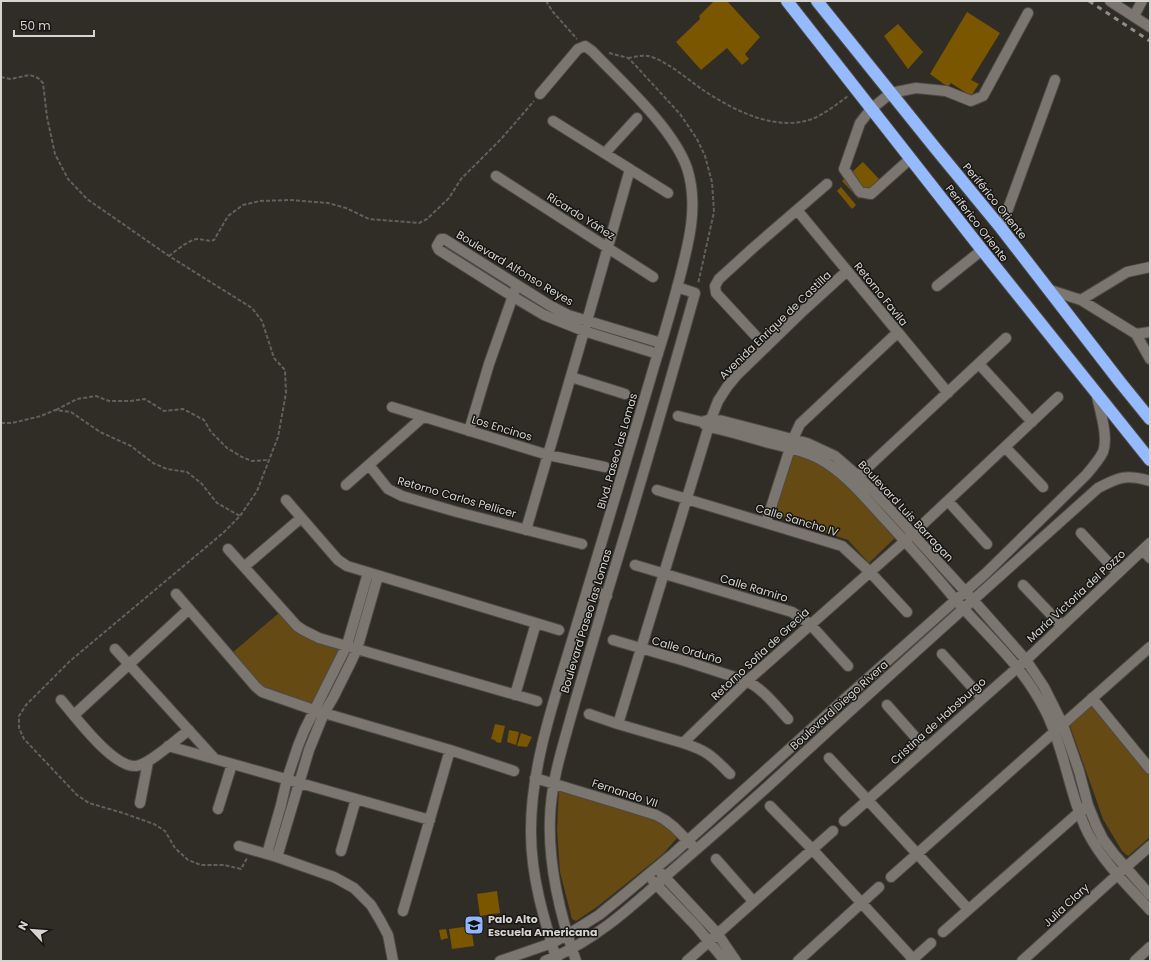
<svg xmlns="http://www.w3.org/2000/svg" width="1151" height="962" viewBox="0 0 1151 962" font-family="Poppins,sans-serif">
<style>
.green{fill:#664a13}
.building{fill:#7b5600}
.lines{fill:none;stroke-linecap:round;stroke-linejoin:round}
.minor-casing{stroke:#4d4a45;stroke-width:12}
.highway-casing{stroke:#4d4a45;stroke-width:14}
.path{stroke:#63605b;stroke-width:2;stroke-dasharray:4 2;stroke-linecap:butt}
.minor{stroke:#7b7770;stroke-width:10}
.highway{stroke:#96bafe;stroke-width:12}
.rail{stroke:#908d88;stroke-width:3;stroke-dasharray:5 5;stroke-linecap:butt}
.labels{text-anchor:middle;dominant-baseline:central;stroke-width:3;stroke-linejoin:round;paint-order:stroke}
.street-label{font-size:11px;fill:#d6d4d0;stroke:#171512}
.poi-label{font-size:11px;font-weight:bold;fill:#d6d4d0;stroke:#171512;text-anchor:start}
</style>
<rect width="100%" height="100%" fill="#302c26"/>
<path class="green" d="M 793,451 L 816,458 L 855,492 L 896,537 L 869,563 L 848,540 L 774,515 Z
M 279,613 L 298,634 L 336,644 L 339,649 L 330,670 L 312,703 L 303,702 L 263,689 L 232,653 Z
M 1093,702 L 1150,774 L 1150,837 L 1128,856 L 1122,851 L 1103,819 L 1069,723 Z
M 559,788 L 661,820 L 677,838 L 663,854 L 597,907 L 576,921 L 572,919 L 560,872 L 557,829 Z"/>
<path class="building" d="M 714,1 L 727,1 L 760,37 L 745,54 L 749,59 L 742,65 L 727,48 L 701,70 L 676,42 L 700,19 L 699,16 Z
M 967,12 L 1000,33 L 971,80 L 979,84 L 971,96 L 951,83 L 948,87 L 930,74 Z
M 898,24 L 923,52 L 908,69 L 884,36 Z
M 863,162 L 879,179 L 859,199 L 842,181 Z
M 841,187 L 856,205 L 852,209 L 837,191 Z
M 495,724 L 505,726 L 501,743 L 496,742 L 495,740 L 491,739 Z
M 509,730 L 519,732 L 516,745 L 507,742 Z
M 521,733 L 532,737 L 527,747 L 517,746 Z
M 497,891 L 500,913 L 480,916 L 477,894 Z
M 471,926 L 474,946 L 452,949 L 449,929 Z
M 446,929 L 448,938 L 441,940 L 439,930 Z"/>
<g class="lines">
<defs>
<path id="minor" d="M 1110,1 L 1150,27
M 1134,16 L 1142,1
M 540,94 L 578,49 L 585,46 L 592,51 C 622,82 673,128 687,168 C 700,208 687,249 677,288 C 671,310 665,332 658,353 C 647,389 637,425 626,461 C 610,515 593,570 577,624 C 558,689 530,764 531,833 C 531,877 544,919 557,961
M 553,121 L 668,193
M 605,153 L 637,118
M 910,159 L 871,194 L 860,192 L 844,169 L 860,123 L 871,109 L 891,93 L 916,88 L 946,91 L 971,101 L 983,96 L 1028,13
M 496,176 L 653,277
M 797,210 L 948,393
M 1001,228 L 1055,80
M 847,271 L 804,310 L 737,375 L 727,387 L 718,401 L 711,419 L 618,724 L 683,743 L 747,681 L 905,541 L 1058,397
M 937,286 L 982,250
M 1050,290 L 1081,300 L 1136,334 L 1150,359
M 1081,300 L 1127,272 L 1150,267
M 1136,334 L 1150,332
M 766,347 L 716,293 L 715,286 L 719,279 L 753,248 L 827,184
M 658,354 L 584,331 L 544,315 L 512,296 L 439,250 L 437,246 L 441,239 L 444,239 L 549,305 L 568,315 L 661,343
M 979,364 L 1032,422
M 571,377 L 625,394
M 392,407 L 548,455 L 605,467
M 678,416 L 702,422 L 711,419 L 723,421 L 807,443 L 835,456 L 858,476 L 876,494 L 974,601 L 1026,660 L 1044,687 L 1063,725 L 1079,771 L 1088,805 L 1096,825 L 1103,839 L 1114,854 L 1150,895
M 704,424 L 709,427 C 729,431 749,437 769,443 C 785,447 803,450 818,458 C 843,471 863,495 881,515 C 906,542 931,570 954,598 C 988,637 1022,664 1046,712 C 1065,750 1069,795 1088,833 C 1103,862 1128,886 1150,910
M 469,431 L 489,364 L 515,290
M 1005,447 L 1043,487
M 369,465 L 388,489 L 402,496 L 457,512 L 582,544
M 854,480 L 1006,338
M 346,485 L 423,417
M 657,490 L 842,546 L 870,572 L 907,612
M 286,500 L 338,560 L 347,566 L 559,630
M 948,501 L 987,544
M 766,523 L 793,439 L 800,424 L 897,333
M 526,530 L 587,321 L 630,169
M 1081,533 L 1118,573
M 228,549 L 297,626 L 303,630 L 319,638 L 537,701
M 1143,550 L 1150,558
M 635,565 L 792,612 L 810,624 L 848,666
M 244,567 L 301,518
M 1023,585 L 1062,626
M 588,589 L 607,596
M 176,594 L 256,687 L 262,692 L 314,710 L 450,750 L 514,771
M 613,640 L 685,661 L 747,681 C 764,690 775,705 788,719
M 115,649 L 215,759 L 430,820
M 942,654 L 982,698
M 515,695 L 536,623
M 1092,698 L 1150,769
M 61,700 C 75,716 113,768 136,766 C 149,765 177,739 189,730
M 887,705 L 925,748
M 589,714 L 618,724
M 74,715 L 189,609
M 683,743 C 708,751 712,756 730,774
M 168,746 L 215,759
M 829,758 L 968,909
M 535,778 L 614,802 L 656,815 L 665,820 L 674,827 L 692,845
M 140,803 L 148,762
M 770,806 L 812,849 L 913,959
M 218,809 L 232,764
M 844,821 L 1026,660 L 1150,543
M 239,846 L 277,857 L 334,877 L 354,888 L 371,905 L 380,920 L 388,935 L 393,961
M 341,851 L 356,799
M 267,854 L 281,805 L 287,779 L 298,746 L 304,731 L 347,645 L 368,573
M 277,857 L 309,750 L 324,713 L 333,698 L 351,662 L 357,649 L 378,576
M 716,859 L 753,901
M 661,873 L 717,933 L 736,961
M 891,877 L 1150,647
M 653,881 L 696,926 L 725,961
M 403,911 L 450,750
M 943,932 L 1084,808
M 500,961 L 552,943 L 567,935 L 599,915 L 620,898 L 674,853 L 839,704 L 986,573 L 1086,475 C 1092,468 1099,460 1103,452 C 1109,436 1099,408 1096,392
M 545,961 C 592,943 630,908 667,875 C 704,843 741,811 777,778 C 883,680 991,584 1098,488 C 1119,477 1126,474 1150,481
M 576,961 C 560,915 548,867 550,818 C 551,784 561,752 570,720 C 581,680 593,642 604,603 C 636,500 666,396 695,293 L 677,287
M 687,961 L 833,831
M 798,961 L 879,887
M 911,961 L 931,943
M 1022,961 L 1126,867 L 1150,846
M 1135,961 L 1150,947"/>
<path id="highway" d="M 787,1 L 982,250 L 1150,460
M 817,1 L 936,149 L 1001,228 L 1120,382 L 1150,419"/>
</defs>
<use href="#minor" class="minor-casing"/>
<use href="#highway" class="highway-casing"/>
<path class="path" d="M 546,1 L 553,12 L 577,39
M 609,53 L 628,58 L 636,66 L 680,114 L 697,139 L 705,156 L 712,182 L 714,212 L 698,284
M 628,58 C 636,57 644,54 652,57 C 671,64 687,79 703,90 C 733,110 775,132 812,119 C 825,114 837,104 848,96
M 1,77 L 10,79 L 30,75 L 38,78 L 43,83 L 47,117 L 55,154 L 68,179 L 87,199 L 169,256 L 252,308 L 262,321 L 274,358 L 285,370 L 286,393 L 278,437 L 257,491 L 240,516 L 223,533 L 70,661 L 26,705 L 19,716 L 19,728 L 24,739 L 77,795 L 89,803 L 123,813 L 154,824 L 165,831 L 175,848 L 188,860 L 201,865 L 224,865 L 241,869 L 247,858
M 169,256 C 177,250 187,241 197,239 C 203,239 208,242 214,240 L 228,216 L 243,205 L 260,201 L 290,200 L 328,203 L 346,208 L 369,219 L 419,223 L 427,219 L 449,198 L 461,179 L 502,138 L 534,101
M 56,410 L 77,399 L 96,396 L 109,401 L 130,401 L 145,399 L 164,411 L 183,409 L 204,420 L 211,432 L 227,448 L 242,457 L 252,461 L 269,460
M 1,423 L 12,423 L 41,416 L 55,410 L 71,412 L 100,432 L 131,446 L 153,463 L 167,469 L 187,472 L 201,483 L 217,503 L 240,516"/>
<use href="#minor" class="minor"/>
<use href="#highway" class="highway"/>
<path class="rail" d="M 1089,1 L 1150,41"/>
</g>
<defs>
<symbol id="school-square" viewBox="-11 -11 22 22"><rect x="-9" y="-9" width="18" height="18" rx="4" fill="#93b7fd" stroke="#171512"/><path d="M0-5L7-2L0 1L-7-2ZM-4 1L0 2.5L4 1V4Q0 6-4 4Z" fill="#111"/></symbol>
</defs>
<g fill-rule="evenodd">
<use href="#school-square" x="463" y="914" width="22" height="22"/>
</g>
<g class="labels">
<g class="street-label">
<text transform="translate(995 201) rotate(51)">Periférico Oriente</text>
<text transform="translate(581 216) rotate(32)">Ricardo Yáñez</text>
<text transform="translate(977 223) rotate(52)">Periferico Oriente</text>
<text transform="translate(515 268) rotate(31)">Boulevard Alfonso Reyes</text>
<text transform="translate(881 294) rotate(51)">Retorno Favila</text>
<text transform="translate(775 325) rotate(-44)">Avenida Enrique de Castilla</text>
<text transform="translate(502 428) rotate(17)">Los Encinos</text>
<text transform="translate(617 451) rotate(-74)">Blvd. Paseo las Lomas</text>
<text transform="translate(457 497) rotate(16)">Retorno Carlos Pellicer</text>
<text transform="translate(906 511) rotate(47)">Boulevard Luis Barragan</text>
<text transform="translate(797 520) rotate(17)">Calle Sancho IV</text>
<text transform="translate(754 588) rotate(17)">Calle Ramiro</text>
<text transform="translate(1076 596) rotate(-43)">María Victoria del Pozzo</text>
<text transform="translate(586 621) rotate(-73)">Boulevard Paseo las Lomas</text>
<text transform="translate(687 650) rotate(16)">Calle Orduño</text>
<text transform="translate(760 654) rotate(-43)">Retorno Sofia de Grecia</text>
<text transform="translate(839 705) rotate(-42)">Boulevard Diego Rivera</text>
<text transform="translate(938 721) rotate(-42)">Cristina de Habsburgo</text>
<text transform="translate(625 793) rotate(18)">Fernando VII</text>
<text transform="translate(1066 905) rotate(-43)">Julia Clary</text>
</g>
<g class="poi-label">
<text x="488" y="919">Palo Alto<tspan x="488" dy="13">Escuela Americana</tspan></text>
</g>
</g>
<rect width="1151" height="962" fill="none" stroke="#d6d4d0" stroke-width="4"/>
<g transform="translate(32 930) rotate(296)" stroke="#171512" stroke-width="3" paint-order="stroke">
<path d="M0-3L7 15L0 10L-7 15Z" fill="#d6d4d0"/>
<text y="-6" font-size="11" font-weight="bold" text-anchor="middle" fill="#d6d4d0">N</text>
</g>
<path d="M14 30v6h80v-6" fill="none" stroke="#d6d4d0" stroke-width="2"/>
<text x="20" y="30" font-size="12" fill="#d6d4d0" stroke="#171512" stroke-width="3" paint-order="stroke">50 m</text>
</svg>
